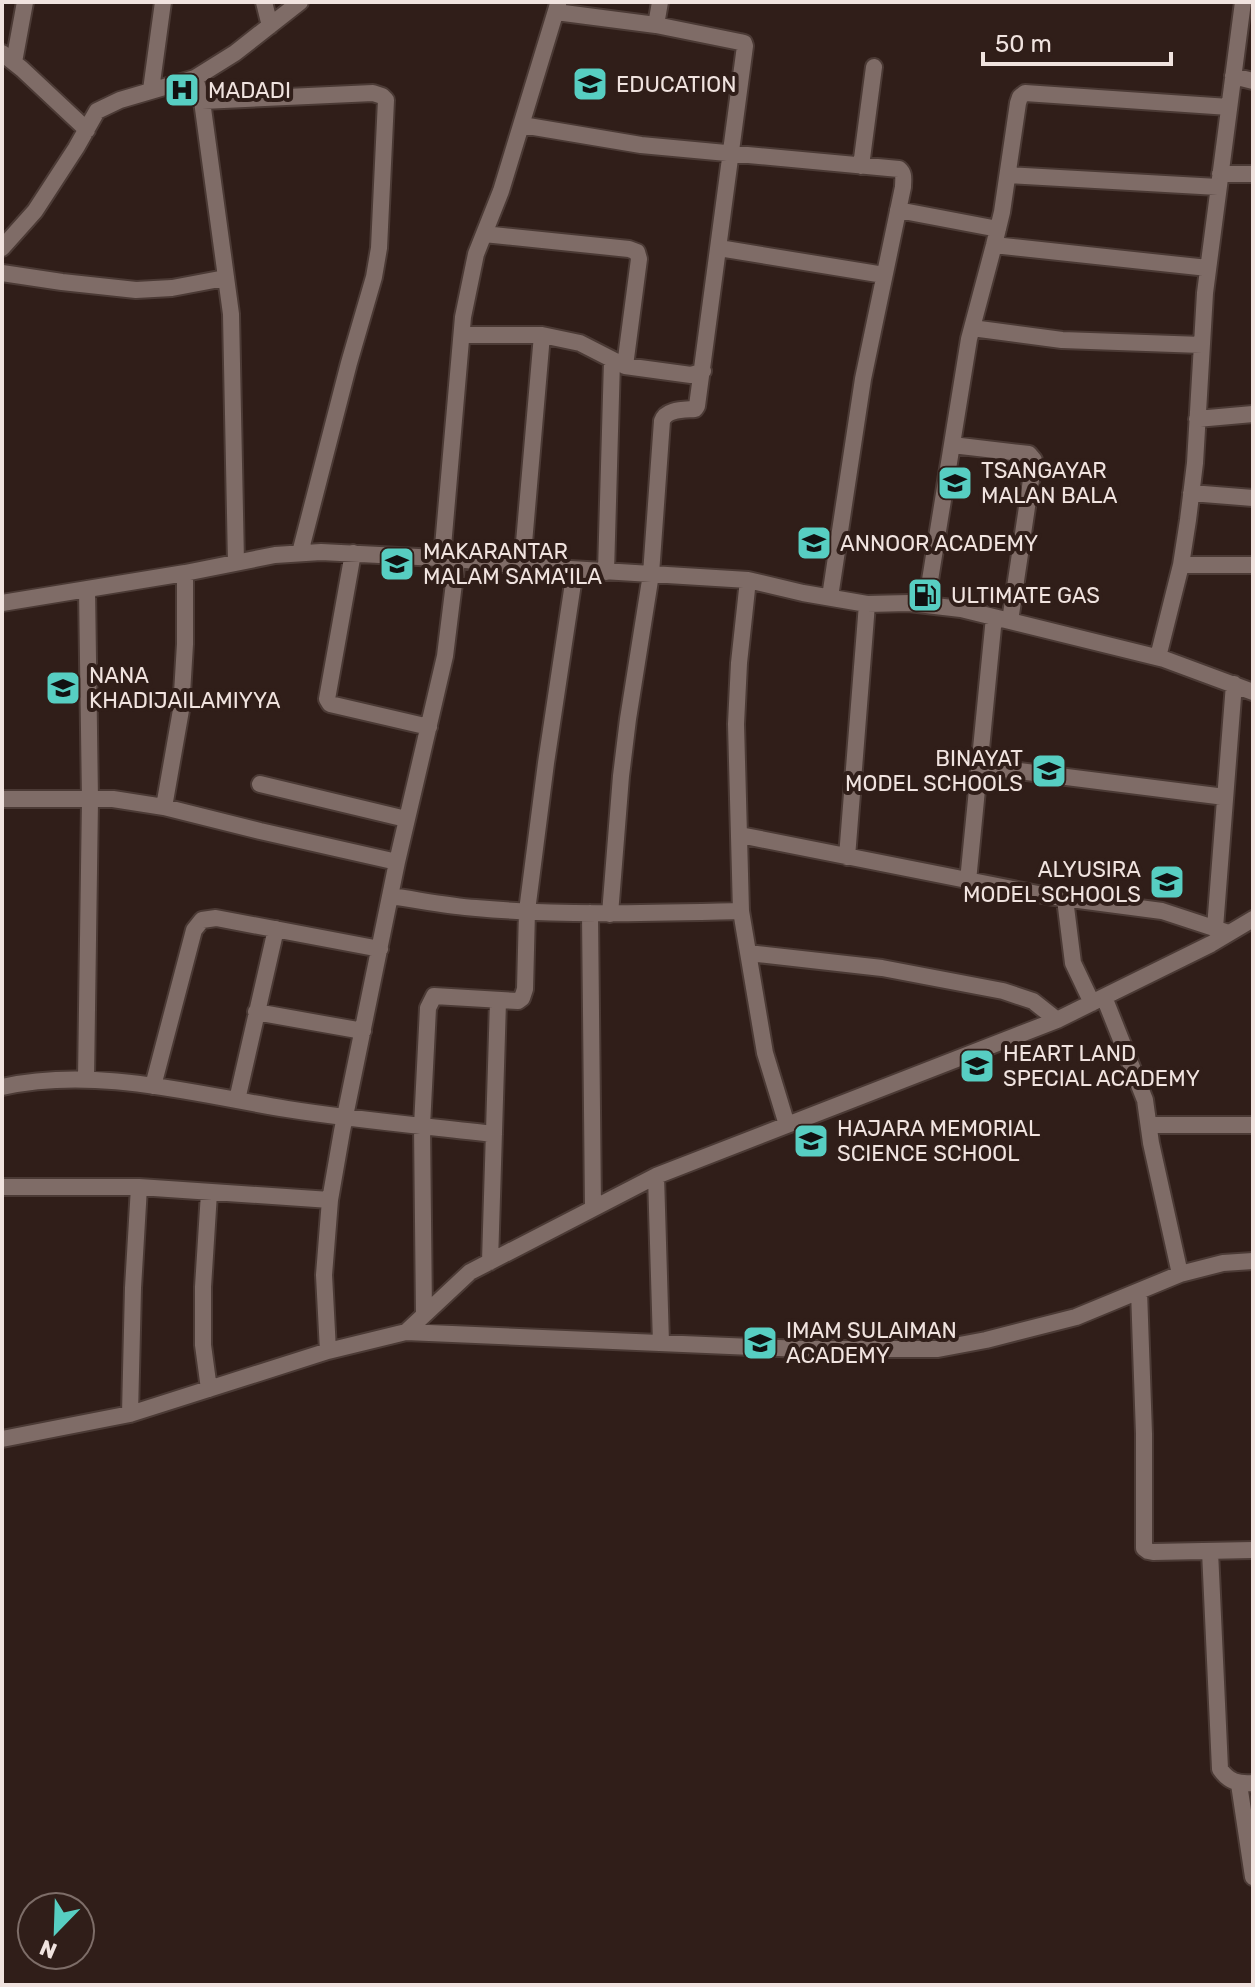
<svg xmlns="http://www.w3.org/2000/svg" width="1255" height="1987" viewBox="0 0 1255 1987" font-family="Rubik,sans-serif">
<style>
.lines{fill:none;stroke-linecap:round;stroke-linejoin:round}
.street-casing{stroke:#4b3a35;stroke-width:20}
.street{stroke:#7f6c67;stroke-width:16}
.labels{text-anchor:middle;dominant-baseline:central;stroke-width:8;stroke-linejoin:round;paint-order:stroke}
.poi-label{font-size:22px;fill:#f0e3df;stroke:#301e19;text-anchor:start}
</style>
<rect width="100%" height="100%" fill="#301e19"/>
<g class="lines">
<defs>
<path id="street" d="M 264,2 L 270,26
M 556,12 L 656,25 L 740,42 L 744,43 L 745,46 L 697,406 L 695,409 C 683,410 666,409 662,421 L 651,574 L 628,719 L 621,776 L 610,914
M 656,25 L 660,2
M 2,53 L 22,69 L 87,130
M 14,62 L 25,2
M 1233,76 L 1253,81
M 195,78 L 202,101 L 231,314 L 236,563
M 151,90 L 163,2
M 202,101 L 373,93 L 382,96 L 386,100 L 379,248 L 374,277 L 349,363 L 300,553
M 522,125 L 641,145 L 899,169 C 905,174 903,180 903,187 L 863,379 L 830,597
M 861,166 L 874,67
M 1220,174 L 1253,174
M 1008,175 L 1218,187
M 898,210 L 998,229
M 484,234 L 629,249 L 637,252 L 639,259 L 625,366
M 994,245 L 1208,268
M 2,248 L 35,211 L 76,148 L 97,111 L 120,100 L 195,78 L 235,53 L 300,2
M 719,248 L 884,275
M 2,273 L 62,282 L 136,290 L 172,288 L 225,278
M 972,328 L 1062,340 L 1202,345
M 462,335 L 542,335 L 580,343 L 625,366 L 691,375 L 703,371
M 1197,419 L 1253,414
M 952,445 L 1029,454 L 1034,460 L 1010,621
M 1191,493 L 1253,498
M 353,553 L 327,699 L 330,704 L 429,727
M 442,558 L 463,317 L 476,254 L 501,191 L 558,4
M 1181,565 L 1253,565
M 522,566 L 542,335
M 606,572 L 612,361
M 748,580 L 739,663 L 736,724 L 741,911 L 765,1053 L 787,1125
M 2,603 L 185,573 L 275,555 L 321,552 L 457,559 L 522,566 L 748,580 L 803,593 L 867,604 L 909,603 L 961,609 L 1164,659 L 1253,692
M 926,605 L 969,339 L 994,245 L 1002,212 L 1018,103 L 1020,97 L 1025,93 L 1229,107
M 1158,657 L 1181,565 L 1188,520 L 1195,463 L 1205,293 L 1243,2
M 979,766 L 1225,797
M 260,784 L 406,819
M 2,799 L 113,799 L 164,807 L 260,831 L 397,862
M 164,807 L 181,710 L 185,644 L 185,573
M 740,835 L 1048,896 L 1162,911 L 1229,933
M 847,857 L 867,604
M 968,881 L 994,617
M 390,896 C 419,900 447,906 476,908 C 564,916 653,913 741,911
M 1065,899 L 1073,963 L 1092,1003
M 590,913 L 593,1208
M 1215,928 L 1234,684
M 748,953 L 882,968 L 1003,991 L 1033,1001 L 1057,1020
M 1104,997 L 1145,1100 L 1151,1143 L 1180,1274
M 256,1012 L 363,1031
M 86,1079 L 90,800 L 87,589
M 153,1086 L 194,930 L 202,920 L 216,918 L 380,949
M 2,1087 C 96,1066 194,1094 287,1109 C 356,1120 425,1126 494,1134
M 237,1100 L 276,929
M 1149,1125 L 1253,1125
M 656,1176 L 661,1343
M 2,1187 L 139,1187 L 330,1200
M 209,1193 L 203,1287 L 203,1345 L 209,1389
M 490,1262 L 498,1001
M 1139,1291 L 1144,1434 L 1144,1548 L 1148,1551 L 1153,1552 L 1253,1550
M 424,1315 L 422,1126 L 428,1008 L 434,996 L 518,1001 L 522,998 L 525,989 L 527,911 L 546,763 L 575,570
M 406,1332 L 470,1272 L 656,1176 L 1057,1020 L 1211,944 L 1253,919
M 328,1351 L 324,1275 L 330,1200 L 342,1131 L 397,862 L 445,656 L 457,559
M 130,1414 L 133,1288 L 139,1187
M 2,1439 L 130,1414 L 328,1351 L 406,1332 L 801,1349 L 938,1349 L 986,1340 L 1076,1317 L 1180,1274 L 1223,1263 L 1253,1261
M 1210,1551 L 1220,1769 C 1229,1782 1238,1784 1253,1783
M 1239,1784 L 1253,1877"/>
</defs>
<use href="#street" class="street-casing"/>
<use href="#street" class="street"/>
</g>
<defs>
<symbol id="school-square" viewBox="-11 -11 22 22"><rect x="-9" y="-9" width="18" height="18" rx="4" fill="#57cec2" stroke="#301e19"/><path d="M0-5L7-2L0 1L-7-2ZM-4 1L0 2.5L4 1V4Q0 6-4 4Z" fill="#111"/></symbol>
<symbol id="hospital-square" viewBox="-11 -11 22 22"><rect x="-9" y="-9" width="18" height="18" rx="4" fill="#57cec2" stroke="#301e19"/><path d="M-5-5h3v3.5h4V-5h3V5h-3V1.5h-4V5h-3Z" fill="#111"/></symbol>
<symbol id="fuel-square" viewBox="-11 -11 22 22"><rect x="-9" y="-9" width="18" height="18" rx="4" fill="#57cec2" stroke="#301e19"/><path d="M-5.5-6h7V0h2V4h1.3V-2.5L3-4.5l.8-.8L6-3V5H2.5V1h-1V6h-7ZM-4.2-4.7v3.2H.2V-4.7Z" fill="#111"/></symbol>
</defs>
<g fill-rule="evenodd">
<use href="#school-square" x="570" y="64" width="40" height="40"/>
<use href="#hospital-square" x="162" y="70" width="40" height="40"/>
<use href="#school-square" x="935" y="463" width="40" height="40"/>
<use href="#school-square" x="794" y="523" width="40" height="40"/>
<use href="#school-square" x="377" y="544" width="40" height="40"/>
<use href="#fuel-square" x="905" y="575" width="40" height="40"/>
<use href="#school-square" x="43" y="668" width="40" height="40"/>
<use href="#school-square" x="1029" y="751" width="40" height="40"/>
<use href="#school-square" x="1147" y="862" width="40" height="40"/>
<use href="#school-square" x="957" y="1046" width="40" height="40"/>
<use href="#school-square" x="791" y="1121" width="40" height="40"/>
<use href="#school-square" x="740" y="1323" width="40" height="40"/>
</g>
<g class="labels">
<g class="poi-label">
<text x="616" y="84">EDUCATION</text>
<text x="208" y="90">MADADI</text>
<text x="981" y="470">TSANGAYAR<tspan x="981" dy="25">MALAN BALA</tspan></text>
<text x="840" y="543">ANNOOR ACADEMY</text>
<text x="423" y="551">MAKARANTAR<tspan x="423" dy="25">MALAM SAMA'ILA</tspan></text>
<text x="951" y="595">ULTIMATE GAS</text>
<text x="89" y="675">NANA<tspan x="89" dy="25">KHADIJAILAMIYYA</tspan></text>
<text x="1023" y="758" text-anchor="end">BINAYAT<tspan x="1023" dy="25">MODEL SCHOOLS</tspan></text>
<text x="1141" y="869" text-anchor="end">ALYUSIRA<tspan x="1141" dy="25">MODEL SCHOOLS</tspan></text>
<text x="1003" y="1053">HEART LAND<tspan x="1003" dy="25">SPECIAL ACADEMY</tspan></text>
<text x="837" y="1128">HAJARA MEMORIAL<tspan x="837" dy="25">SCIENCE SCHOOL</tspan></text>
<text x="786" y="1330">IMAM SULAIMAN<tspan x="786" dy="25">ACADEMY</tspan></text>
</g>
</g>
<rect width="1255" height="1987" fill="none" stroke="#f0e3df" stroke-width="8"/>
<g transform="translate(56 1931) rotate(203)"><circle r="38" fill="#301e19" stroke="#7d6d68" stroke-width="2"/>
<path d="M0-6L14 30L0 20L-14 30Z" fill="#57cec2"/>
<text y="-12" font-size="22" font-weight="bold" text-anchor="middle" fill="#f0e3df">N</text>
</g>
<path d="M983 52v12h188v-12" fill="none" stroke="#f0e3df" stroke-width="4"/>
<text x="995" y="52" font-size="24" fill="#f0e3df" stroke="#301e19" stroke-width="6" paint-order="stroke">50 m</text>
</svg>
